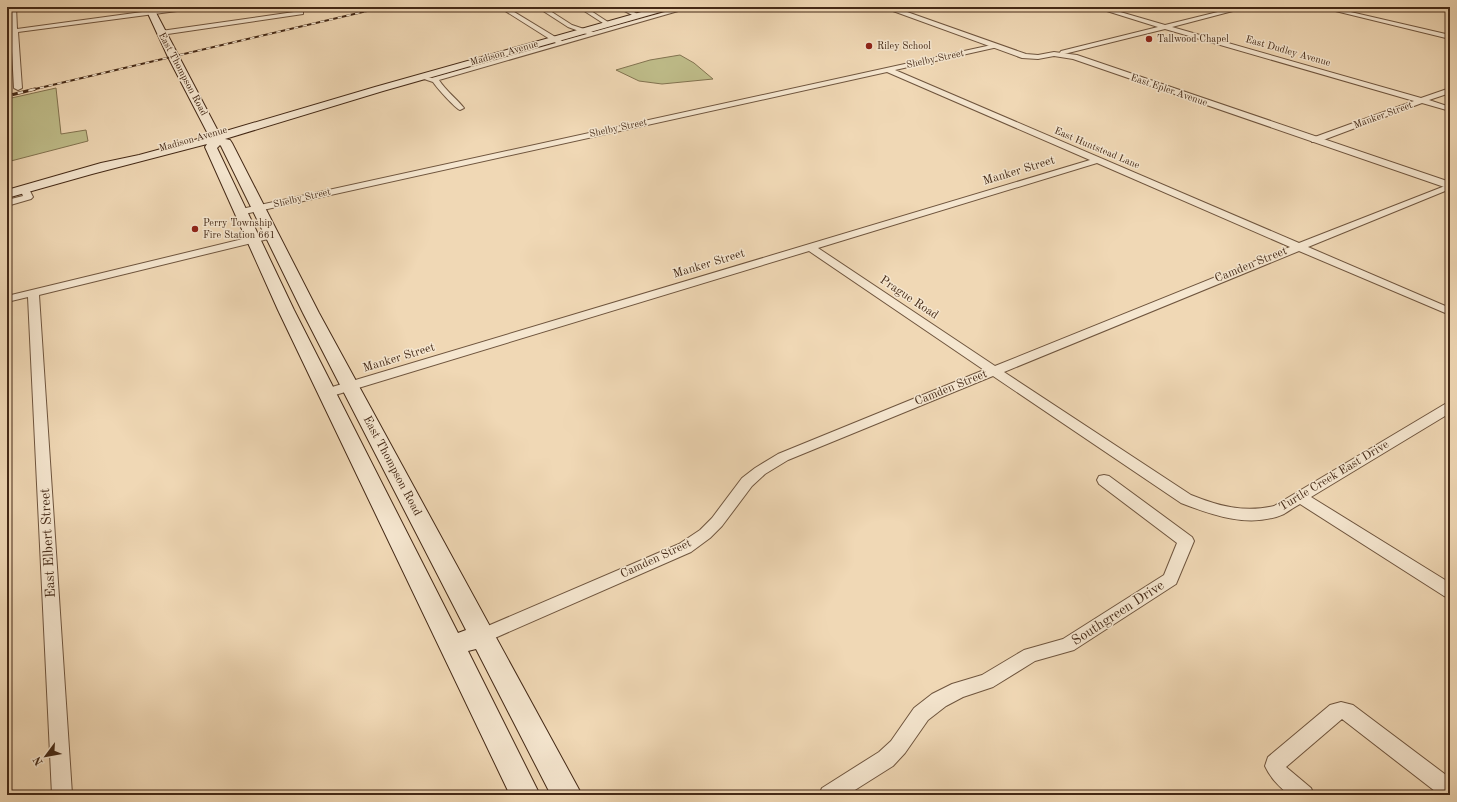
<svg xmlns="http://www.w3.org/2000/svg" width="1457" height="802" viewBox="0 0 1457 802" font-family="'Old Standard TT',serif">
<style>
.green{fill:#bfbd8a;stroke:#827350}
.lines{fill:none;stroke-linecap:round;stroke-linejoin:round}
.minor-casing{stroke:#6f553e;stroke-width:2}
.tertiary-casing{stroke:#6f553e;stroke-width:2}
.secondary-casing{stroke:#442916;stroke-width:2}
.minor{fill:#f5e6cf;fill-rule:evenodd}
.tertiary{fill:#f5e6cf;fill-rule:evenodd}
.secondary{fill:#f5e6cf;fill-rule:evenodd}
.rail-far1-casing{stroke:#442916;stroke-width:2}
.rail-casing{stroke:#442916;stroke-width:3}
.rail-far1{stroke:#f5e6cf;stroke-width:1.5;stroke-dasharray:4.5;stroke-linecap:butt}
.rail{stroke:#f5e6cf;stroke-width:2;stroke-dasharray:5.5;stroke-linecap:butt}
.poi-dot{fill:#8f2418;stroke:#f5e6cf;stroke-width:1.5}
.labels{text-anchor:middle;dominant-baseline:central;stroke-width:3;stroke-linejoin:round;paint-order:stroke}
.far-poi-label{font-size:10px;fill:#442916;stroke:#f5e6cf;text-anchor:start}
.far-street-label{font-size:10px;fill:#442916;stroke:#f5e6cf}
.street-label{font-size:12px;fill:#442916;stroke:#f5e6cf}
.near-street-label{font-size:14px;fill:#442916;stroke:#f5e6cf}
</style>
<rect width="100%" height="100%" fill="#f0d8b5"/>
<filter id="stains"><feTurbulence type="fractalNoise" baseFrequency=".005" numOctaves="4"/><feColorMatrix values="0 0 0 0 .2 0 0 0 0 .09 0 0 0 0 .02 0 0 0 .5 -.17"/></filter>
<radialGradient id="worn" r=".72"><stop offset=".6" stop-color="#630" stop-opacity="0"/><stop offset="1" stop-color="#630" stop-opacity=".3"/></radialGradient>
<path class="green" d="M 680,55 L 694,63 L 713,79 L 662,84 L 639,81 L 616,70 L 650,60 Z
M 56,88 L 61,134 L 86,130 L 88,141 L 7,162 L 7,99 Z"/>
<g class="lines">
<defs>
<path id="minor" d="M 10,7 L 16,7 L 17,29 L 179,7 L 195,7 L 192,9 L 18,32 L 22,88 L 18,90 L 14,88 L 11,33 L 7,34 L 7,30 L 11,30 Z
M 499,7 L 506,7 L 562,41 L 587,34 L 568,27 L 537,7 L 544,7 L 572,25 L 593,32 L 683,7 L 692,7 L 439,80 C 446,91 456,98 464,108 L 460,110 C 455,108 437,88 433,82 L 424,79 L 424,77 L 432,78 L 556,43 Z
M 578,7 L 585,7 L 611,24 L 606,25 Z
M 617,7 L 625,7 L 641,16 L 636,17 Z
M 1094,7 L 1103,7 L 1165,25 L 1238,7 L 1248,7 L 1172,27 L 1421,98 L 1450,88 L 1450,93 L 1429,100 L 1450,107 L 1450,111 L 1422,103 L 1318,142 L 1312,142 L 1311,140 L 1312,138 L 1414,101 L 1165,29 L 1060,55 L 1059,54 L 1061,51 L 1158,27 Z
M 1319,7 L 1329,7 L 1450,35 L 1450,39 Z
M 301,11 L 303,12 L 303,14 L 161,35 L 158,33 L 161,31 Z
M 996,44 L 999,46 L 998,47 L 895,70 L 1299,243 L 1450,184 L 1450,189 L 1308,247 L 1450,308 L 1450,315 L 1299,251 L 1004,372 L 1191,495 C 1218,506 1244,513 1274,506 L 1445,404 L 1450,403 L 1450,413 L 1311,497 L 1450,583 L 1450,598 L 1444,596 L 1300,504 C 1294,507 1289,511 1284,514 C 1250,529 1212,515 1181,503 L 993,376 L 788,460 L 765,474 L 752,486 L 722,526 L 710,538 L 691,552 L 488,641 L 482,643 L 476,641 L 473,636 L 476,631 L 679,544 L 700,530 L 712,518 L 742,478 L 755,468 L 778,454 L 984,370 L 809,251 L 332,396 L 322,396 L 321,393 L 322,390 L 1090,160 L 887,72 L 240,215 L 235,212 L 237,210 ZM 1097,163 L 1290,247 L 995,366 L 818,248 Z
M 25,186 L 28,187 L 33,197 L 31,199 L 7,206 L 7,200 L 23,196 L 20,189 Z
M 272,232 L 277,235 L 276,237 L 39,295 L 72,794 L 52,795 L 28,297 L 7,302 L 7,296 Z
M 1104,475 L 1109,476 L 1192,537 L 1194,541 L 1176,584 L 1074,650 L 1035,661 L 993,687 L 963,697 L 946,706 L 928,720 L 905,753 L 893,766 L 847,795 L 819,795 L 822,788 L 879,752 L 891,741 L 914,708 L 932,694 L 952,684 L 982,675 L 1024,650 L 1063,639 L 1164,575 L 1177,543 L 1099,484 L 1097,480 L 1099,476 Z
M 1341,702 L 1353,705 L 1450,778 L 1450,795 L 1440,795 L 1342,719 L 1286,767 L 1311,788 L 1314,795 L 1289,795 C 1279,786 1271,779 1265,766 L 1268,757 L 1330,705 Z"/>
<path id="tertiary" d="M 882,7 L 893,7 L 1026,54 L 1038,55 L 1054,52 L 1077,55 L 1450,182 L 1450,189 L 1073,59 L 1054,56 L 1038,59 L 1022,58 Z"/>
<path id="secondary" d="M 145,7 L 153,7 L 219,133 L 375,87 L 659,7 L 672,7 L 671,9 L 383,91 L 225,139 L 230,140 L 232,143 L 319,313 L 582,795 L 551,795 L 476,649 L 468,651 L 540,795 L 510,795 L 278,310 L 205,147 L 207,144 L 92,174 L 7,198 L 7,190 L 101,163 L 139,155 L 209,136 L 168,57 ZM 220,145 L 221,146 L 303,313 L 466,630 L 458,633 L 294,310 L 217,148 Z"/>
</defs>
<use href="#minor" class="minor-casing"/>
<use href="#tertiary" class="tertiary-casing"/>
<use href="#secondary" class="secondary-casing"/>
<use href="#minor" class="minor"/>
<use href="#tertiary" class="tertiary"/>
<use href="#secondary" class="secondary"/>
<defs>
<path id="rail-far1" d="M 31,90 L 384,7"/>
<path id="rail" d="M 7,96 L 35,89"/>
</defs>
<use href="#rail-far1" class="rail-far1-casing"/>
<use href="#rail" class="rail-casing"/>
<use href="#rail-far1" class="rail-far1"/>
<use href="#rail" class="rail"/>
</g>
<g class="poi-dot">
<circle cx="1149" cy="39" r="4"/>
<circle cx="869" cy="46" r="4"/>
<circle cx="195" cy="229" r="4"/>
</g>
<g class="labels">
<g class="far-poi-label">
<text x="1157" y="39">Tallwood Chapel</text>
<text x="877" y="46">Riley School</text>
<text x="203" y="223">Perry Township<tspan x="203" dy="12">Fire Station 661</tspan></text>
</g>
<g class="far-street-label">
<text transform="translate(1288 51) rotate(16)">East Dudley Avenue</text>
<text transform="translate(504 53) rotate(-16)">Madison Avenue</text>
<text transform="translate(935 59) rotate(-12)">Shelby Street</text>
<text transform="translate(183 74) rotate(62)">East Thompson Road</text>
<text transform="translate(1169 90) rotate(19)">East Epler Avenue</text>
<text transform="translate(1383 115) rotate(-20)">Manker Street</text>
<text transform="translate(618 128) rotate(-12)">Shelby Street</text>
<text transform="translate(193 139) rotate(-16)">Madison Avenue</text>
<text transform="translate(1097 148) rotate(23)">East Huntstead Lane</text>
<text transform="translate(302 198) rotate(-13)">Shelby Street</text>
</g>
<g class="street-label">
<text transform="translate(1019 171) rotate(-17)">Manker Street</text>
<text transform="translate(709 264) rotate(-17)">Manker Street</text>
<text transform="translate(1251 265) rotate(-22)">Camden Street</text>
<text transform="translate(909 298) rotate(34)">Prague Road</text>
<text transform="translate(399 358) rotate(-17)">Manker Street</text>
<text transform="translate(951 388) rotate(-22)">Camden Street</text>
<text transform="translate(392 466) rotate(62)">East Thompson Road</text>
<text transform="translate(1334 476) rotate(-31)">Turtle Creek East Drive</text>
<text transform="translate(656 559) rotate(-25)">Camden Street</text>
</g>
<g class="near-street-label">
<text transform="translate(48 543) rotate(-93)">East Elbert Street</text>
<text transform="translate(1118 613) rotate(-33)">Southgreen Drive</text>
</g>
</g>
<rect width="1457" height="802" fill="none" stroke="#f0d8b5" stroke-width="24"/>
<rect x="8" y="8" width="1441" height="786" fill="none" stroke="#442916" stroke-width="2"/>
<rect x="12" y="12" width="1433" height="778" fill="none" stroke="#442916"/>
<g transform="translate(46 756) rotate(238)" stroke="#f5e6cf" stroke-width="3" paint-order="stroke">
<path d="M0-3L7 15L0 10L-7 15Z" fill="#442916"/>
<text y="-6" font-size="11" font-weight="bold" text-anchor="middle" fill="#442916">N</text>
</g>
<rect width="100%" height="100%" filter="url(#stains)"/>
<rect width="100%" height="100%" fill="url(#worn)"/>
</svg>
